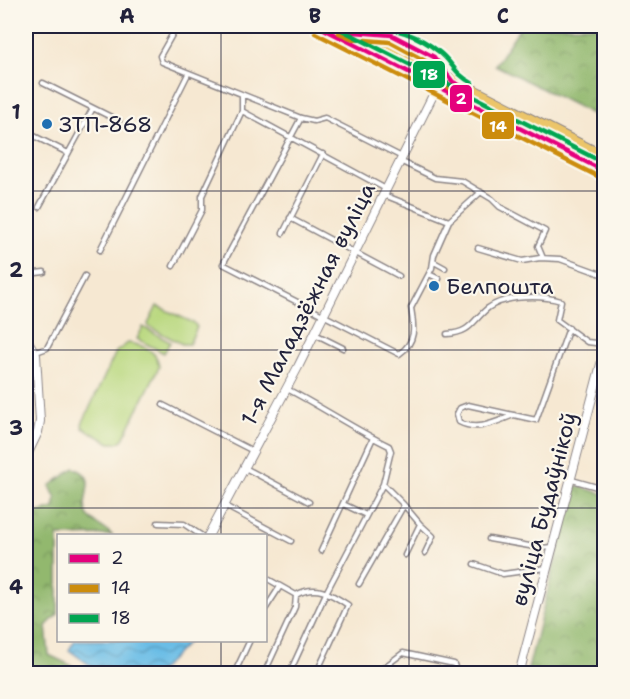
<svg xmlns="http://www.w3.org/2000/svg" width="630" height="699" viewBox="0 0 630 699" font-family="'Shantell Sans',sans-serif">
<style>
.forest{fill:url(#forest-crowns);stroke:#5a6d54;stroke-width:1.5}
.park{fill:#b9d87f;stroke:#6e7d5d;stroke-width:1.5}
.water{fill:url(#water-waves);stroke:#467090;stroke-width:1.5}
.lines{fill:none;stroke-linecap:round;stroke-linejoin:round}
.service-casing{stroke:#8c8586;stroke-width:7}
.minor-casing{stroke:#8c8586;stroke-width:10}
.trunk-casing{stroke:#8c8586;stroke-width:16}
.service{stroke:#fff;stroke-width:4}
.minor{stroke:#fff;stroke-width:8}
.trunk{stroke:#ecc569;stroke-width:14}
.bus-1-casing{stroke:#fbf7ec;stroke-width:9}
.bus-2-casing{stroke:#fbf7ec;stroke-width:9}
.bus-3-casing{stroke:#fbf7ec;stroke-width:9}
.bus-1{stroke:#e5007d;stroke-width:4.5}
.bus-2{stroke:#cc8c0c;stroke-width:4.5}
.bus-3{stroke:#00a651;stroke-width:4.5}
.grid{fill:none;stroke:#22223b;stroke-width:1.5;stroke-opacity:0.55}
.poi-dot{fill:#1f6fb2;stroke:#fbf7ec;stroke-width:2}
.labels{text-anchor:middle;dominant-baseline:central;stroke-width:4.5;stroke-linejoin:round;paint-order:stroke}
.poi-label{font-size:22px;fill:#22223b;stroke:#fbf7ec;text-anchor:start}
.street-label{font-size:22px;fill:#22223b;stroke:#fbf7ec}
.line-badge{stroke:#fbf7ec;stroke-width:2}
.badge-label{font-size:16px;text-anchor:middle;font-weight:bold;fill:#fff}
.neatline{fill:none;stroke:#22223b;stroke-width:2}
.grid-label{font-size:20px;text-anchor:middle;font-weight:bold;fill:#22223b}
</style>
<defs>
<pattern id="forest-crowns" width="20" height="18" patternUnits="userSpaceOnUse" patternTransform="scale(1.5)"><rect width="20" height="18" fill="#92b86e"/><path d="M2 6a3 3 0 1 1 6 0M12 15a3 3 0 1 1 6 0" fill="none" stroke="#77955c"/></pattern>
<pattern id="water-waves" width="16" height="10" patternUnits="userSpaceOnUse" patternTransform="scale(1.5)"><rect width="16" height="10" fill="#6abde6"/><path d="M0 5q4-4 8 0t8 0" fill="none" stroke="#5799bc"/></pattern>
</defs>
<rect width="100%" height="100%" fill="#fbf7ec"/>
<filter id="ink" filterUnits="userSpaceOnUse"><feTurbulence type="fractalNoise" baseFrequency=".0167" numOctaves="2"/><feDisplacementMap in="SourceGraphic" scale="12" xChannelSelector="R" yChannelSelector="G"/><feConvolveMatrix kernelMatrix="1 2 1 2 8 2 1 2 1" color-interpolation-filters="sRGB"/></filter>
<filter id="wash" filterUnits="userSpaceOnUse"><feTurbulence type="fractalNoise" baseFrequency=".008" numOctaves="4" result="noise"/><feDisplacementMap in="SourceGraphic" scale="24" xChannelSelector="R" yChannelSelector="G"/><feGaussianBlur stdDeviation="1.35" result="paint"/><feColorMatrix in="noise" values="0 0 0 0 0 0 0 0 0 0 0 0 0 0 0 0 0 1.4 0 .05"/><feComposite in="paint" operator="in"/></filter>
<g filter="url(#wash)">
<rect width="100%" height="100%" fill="#f6e8d2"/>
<path class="forest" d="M 521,26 L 604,26 L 604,50 L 594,71 L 604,78 L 604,120 L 495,65 Z
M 74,468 C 103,478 76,499 89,517 C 95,525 106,528 112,535 L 58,536 L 58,614 L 46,626 L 49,655 L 87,673 L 26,673 L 26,516 L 54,508 L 56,499 L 50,486 Z
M 574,485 L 604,494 L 604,673 L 527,673 Z"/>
<path class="park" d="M 157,306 L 194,323 L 197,327 L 189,344 L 182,344 L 149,327 L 148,324 Z
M 143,327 L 170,342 L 164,353 L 137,339 Z
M 128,343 C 143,345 158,351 159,367 L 123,439 L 118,443 L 110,443 L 83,428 L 82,424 L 116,352 Z"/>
<path class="water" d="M 75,640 L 189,640 L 189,641 L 158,673 L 101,673 L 69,650 Z"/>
</g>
<g filter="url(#ink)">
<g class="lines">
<defs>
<path id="service" d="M 177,26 L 160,56 L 162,62 L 301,118 L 314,121 L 325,118 L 402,157
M 367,33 C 397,36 427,47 445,72
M 43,83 L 119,121
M 242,111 L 386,189
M 301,118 L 223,264 L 399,354 C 417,342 414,326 411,308 L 432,268 L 434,255 L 449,221 L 384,195
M 26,132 L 68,153
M 400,161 L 435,178 L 462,181 L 492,199 L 500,207 L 545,231 L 538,246 L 543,258
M 39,207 L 93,108
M 290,218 L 399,276
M 449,221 L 481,192
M 283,233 L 323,154
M 478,248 L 522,261 L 540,258 L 560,259 L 604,275
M 100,250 L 188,74
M 434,262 L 445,268
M 173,266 L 202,210 L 202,196 L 242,111 L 242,95
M 26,267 L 36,273 L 44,272
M 429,274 L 439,279
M 315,334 L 343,348
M 447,334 C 471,333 472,321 488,308 C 506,295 541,295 561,301 L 557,320 L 587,342 L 604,344
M 36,352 L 47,348 L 85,276
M 287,389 C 322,407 354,429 389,446 L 391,451 L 383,484 L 327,591 L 289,674
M 163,405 L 253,451
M 514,415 C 495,422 478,432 459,422 L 457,414 L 460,408 L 468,405 L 536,420 L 569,328
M 245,468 L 309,502
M 572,480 L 604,489
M 343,504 L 366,515
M 404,505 L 420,524 L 405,555
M 225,506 L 291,541
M 158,523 L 184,524 L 202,536
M 420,524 L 433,536 L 425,553
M 489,539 L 541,548 L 552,547
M 321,551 L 373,438
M 474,564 L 503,574 L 546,568
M 266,578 L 296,595 C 316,584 330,593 348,605 L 316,674
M 359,584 L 404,505 L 383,484
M 266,608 L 279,588
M 234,674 L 250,640
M 264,674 L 295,607 L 296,595
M 382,674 L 383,668 L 403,653 L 454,664 L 457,674"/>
<path id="minor" d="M 26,338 L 36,355 L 40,421 L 38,432 L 26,457
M 208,536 L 298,367 L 439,83
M 519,674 L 604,353"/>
<path id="trunk" d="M 318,26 L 604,171
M 343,26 L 604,159"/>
</defs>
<use href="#service" class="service-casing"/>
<use href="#minor" class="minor-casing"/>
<use href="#trunk" class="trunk-casing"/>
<use href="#service" class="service"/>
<use href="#minor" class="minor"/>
<use href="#trunk" class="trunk"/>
<defs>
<path id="bus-1" d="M 318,26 L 604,171
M 343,26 L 354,32 L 392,35 L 434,57 L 453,82 L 469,90"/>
<path id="bus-2" d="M 315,33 L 601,178
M 339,33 L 353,39 L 390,42 L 429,63 L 448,88 L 466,97"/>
<path id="bus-3" d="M 334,26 L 604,163
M 367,26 C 392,27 418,35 438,51 C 453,62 454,74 472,83"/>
</defs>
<use href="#bus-1" class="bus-1-casing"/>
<use href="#bus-2" class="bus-2-casing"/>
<use href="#bus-3" class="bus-3-casing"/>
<use href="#bus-1" class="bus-1"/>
<use href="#bus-2" class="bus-2"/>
<use href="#bus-3" class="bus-3"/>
</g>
</g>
<path class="grid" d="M 221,26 L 221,536M 409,26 L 409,674M 26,191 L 604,191M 26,350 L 604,350M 26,508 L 604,508M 221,640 L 221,674"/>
<g class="poi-dot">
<circle cx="47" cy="124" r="6"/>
<circle cx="434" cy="286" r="6"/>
</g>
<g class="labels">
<g class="poi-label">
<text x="59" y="124">ЗТП-868</text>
<text x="446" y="286">Белпошта</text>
</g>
<g class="street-label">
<text transform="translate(308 304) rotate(-63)">1-я Маладзёжная вуліца</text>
<text transform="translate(544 509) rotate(-75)">вуліца Будаўнікоў</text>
</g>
</g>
<g class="line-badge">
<rect x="412" y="60" width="34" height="29" rx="6" fill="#00a651"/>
<rect x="449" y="84" width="24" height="29" rx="6" fill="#e5007d"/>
<rect x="481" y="111" width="34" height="29" rx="6" fill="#cc8c0c"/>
</g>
<g class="badge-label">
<text x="429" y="80">18</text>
<text x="461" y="104">2</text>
<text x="498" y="132">14</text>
</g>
<rect width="630" height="699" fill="none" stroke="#fbf7ec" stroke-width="66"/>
<rect x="57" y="534" width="210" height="108" fill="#fbf7ec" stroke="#a4a2a5" stroke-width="1.5"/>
<rect x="69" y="554" width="30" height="9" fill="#e5007d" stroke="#a4a2a5" stroke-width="1.5"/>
<text x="111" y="564" font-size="18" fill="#22223b">2</text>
<rect x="69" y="584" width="30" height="9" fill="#cc8c0c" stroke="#a4a2a5" stroke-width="1.5"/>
<text x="111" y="594" font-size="18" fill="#22223b">14</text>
<rect x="69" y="614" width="30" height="9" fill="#00a651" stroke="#a4a2a5" stroke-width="1.5"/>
<text x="111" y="624" font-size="18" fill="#22223b">18</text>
<rect x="33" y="33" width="564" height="633" class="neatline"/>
<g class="grid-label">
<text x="127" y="23">A</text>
<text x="315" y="23">B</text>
<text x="503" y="23">C</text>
<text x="16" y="119">1</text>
<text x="16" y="277">2</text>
<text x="16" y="435">3</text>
<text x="16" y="594">4</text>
</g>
</svg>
